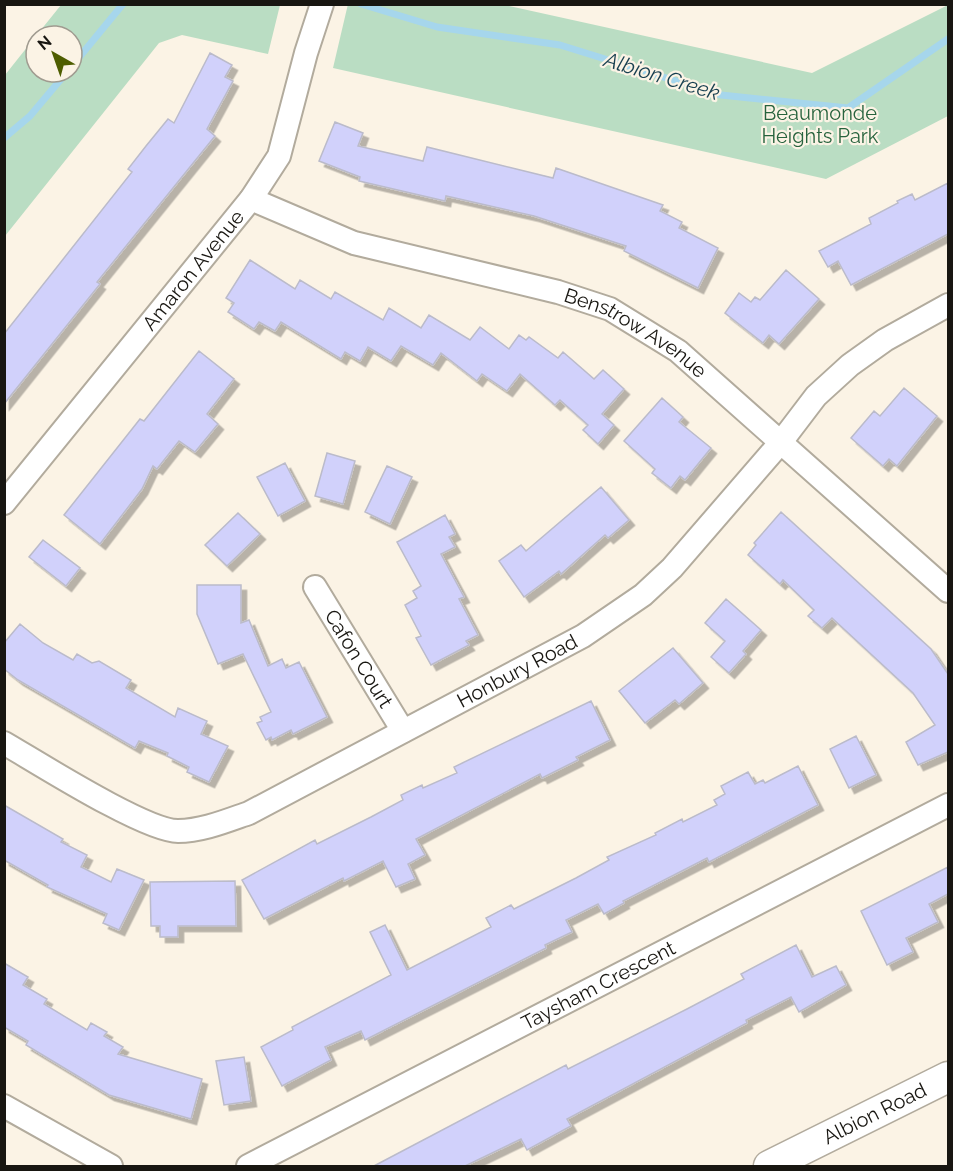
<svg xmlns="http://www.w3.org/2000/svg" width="953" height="1171" viewBox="0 0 953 1171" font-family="Raleway,sans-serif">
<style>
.green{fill:#baddc3}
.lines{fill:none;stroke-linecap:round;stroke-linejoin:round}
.stream{stroke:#a6d6ec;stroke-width:7}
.building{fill:#d1d1fb;stroke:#bbbbca;stroke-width:1.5;filter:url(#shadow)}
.minor-casing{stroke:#b2ab9d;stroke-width:26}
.major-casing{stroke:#b2ab9d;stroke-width:33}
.minor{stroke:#fff;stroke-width:22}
.major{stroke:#fff;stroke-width:30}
.labels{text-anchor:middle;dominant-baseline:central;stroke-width:4.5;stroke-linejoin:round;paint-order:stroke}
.park-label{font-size:20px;fill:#27633d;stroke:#fbf3e5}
.street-label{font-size:20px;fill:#181611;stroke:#fbf3e5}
.water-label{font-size:21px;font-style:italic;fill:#173f50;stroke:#fbf3e5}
</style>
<defs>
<filter id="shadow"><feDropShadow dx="5.5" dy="5.5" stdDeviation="0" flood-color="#0004"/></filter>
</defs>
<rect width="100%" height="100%" fill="#fbf3e5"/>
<path class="green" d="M 348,4 L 505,5 L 812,73 L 948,5 L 948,116 L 826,179 L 333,68 Z
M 61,5 L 280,5 L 268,54 L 182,35 L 159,43 L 5,236 L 5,75 L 36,36 L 36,72 L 72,72 L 72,36 L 36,36 Z"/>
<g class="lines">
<path class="stream" d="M 361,4 L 437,27 L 560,45 L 721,95 L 848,108 L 948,39
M 72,66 L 123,4
M 4,138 L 30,116 L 67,72"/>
</g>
<path class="building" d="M 210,53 L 232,65 L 225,77 L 233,81 L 207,129 L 215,136 L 97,282 L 100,284 L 4,404 L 4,334 L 132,172 L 128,169 L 146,146 L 168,119 L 174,123 Z
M 335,122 L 363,133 L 358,146 L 423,161 L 427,147 L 553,178 L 556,168 L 663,205 L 660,211 L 682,222 L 679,228 L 718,248 L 698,288 L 624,251 L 626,246 L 534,216 L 446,196 L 445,201 L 359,181 L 360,177 L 319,161 Z
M 948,183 L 948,234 L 851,285 L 838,261 L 828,267 L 819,251 L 871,224 L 869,218 L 898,203 L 897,201 L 912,194 L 915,200 Z
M 250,260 L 295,289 L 300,280 L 331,299 L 335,292 L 383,320 L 389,308 L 421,328 L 429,315 L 470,340 L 480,327 L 509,349 L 519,335 L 526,340 L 529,337 L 558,358 L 563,352 L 594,379 L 603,370 L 624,389 L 602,414 L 614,425 L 598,444 L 583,430 L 588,425 L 560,400 L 555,405 L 520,374 L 507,391 L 482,374 L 477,381 L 441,353 L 433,365 L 401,346 L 391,361 L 368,347 L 360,361 L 345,352 L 341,359 L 281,322 L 275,331 L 259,322 L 254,329 L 228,312 L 234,303 L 226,298 Z
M 786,270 L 819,299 L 779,344 L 769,335 L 763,343 L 725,313 L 739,293 L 751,302 L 755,297 L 760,300 Z
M 199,351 L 234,379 L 207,414 L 218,424 L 195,452 L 179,441 L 157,469 L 153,466 L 142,489 L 100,544 L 64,515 L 140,419 L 144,421 Z
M 904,388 L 937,416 L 897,466 L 889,459 L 883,466 L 851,438 L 874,411 L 880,416 Z
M 662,398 L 683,417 L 679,422 L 711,448 L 685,480 L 680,476 L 671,488 L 652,473 L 655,469 L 624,441 Z
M 327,453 L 355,461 L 343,504 L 315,496 Z
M 285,463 L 305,501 L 278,516 L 257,477 Z
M 387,466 L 412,477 L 390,524 L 365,512 Z
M 601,487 L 629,520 L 608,538 L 605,535 L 561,574 L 559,571 L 524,597 L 499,561 L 521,545 L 526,551 Z
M 781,512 L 931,649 L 948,674 L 948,752 L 918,765 L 906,742 L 935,725 L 913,693 L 832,618 L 822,628 L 808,616 L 814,610 L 783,580 L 780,584 L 748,555 L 756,545 L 754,543 Z
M 238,513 L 260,534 L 227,566 L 205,545 Z
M 445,515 L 455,534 L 449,537 L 455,547 L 441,554 L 464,597 L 459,599 L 478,635 L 466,641 L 469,645 L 431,665 L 416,638 L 421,636 L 405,605 L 417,598 L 413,591 L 421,586 L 397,542 Z
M 43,540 L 80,568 L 66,586 L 29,557 Z
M 197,585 L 241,585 L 241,623 L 249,620 L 268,666 L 282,659 L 286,668 L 299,662 L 327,717 L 293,734 L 291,730 L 272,740 L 271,737 L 266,740 L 257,723 L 262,721 L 260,717 L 271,712 L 243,654 L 218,664 L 197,614 Z
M 726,599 L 761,630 L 743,651 L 746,654 L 729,673 L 711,657 L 725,641 L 705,623 Z
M 20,624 L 43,643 L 73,660 L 77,654 L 92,663 L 99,661 L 131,680 L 126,688 L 175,717 L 178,708 L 207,721 L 201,734 L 228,746 L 209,782 L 187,772 L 189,767 L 167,756 L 168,753 L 139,741 L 135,748 L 18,680 L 4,669 L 4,643 Z
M 673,648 L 703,683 L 679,704 L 675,700 L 645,723 L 619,691 Z
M 591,701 L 610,740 L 576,757 L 578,760 L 542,778 L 540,774 L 416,839 L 425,855 L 408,864 L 415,879 L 396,887 L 383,861 L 344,881 L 343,878 L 264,919 L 242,880 L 315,840 L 317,844 L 371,817 L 403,800 L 401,795 L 422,785 L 423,788 L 457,773 L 454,767 Z
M 856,736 L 876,775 L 849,788 L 830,749 Z
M 798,766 L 818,805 L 709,862 L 707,858 L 623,901 L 624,903 L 604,914 L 598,904 L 566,920 L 572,932 L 545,945 L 546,948 L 365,1040 L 361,1031 L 325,1047 L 331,1060 L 282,1086 L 261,1047 L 293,1030 L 292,1027 L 391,975 L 370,932 L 385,925 L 407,970 L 491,927 L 486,918 L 511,905 L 514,909 L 576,878 L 609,860 L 607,857 L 656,835 L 655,833 L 682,819 L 683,822 L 717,805 L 714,800 L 725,794 L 721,786 L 748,772 L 755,784 L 763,780 L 765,783 Z
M 4,805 L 63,839 L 61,842 L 87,855 L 81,867 L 111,882 L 117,869 L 144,880 L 119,930 L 103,923 L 107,914 L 47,887 L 48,885 L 4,860 Z
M 948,867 L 948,894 L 929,904 L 938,922 L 906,938 L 913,952 L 887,965 L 861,911 Z
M 235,881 L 236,926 L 178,926 L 178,937 L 160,937 L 160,926 L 151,926 L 150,882 Z
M 796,945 L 812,977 L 836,966 L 846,985 L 799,1012 L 791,997 L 746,1020 L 747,1023 L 567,1119 L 571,1126 L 527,1150 L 521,1139 L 463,1167 L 372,1167 L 566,1065 L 568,1069 L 687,1009 L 744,979 L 741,974 Z
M 4,963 L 28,977 L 23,985 L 47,999 L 44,1004 L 87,1030 L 91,1023 L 107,1032 L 104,1036 L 123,1047 L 118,1054 L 202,1079 L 191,1119 L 109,1095 L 26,1045 L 28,1041 L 4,1027 Z
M 244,1057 L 251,1101 L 224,1105 L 216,1061 Z"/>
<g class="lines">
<defs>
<g id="minor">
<path id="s1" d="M 251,199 L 354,243 L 558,292 L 610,309 L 678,351 L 948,591"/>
<path id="s2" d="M 4,503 L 251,199 L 279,156 L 306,53 L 322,4"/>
<path id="s3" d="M 315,587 L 403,731"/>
<path id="s4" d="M 4,743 C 37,762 145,831 178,831 C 202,831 226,821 249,813 L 583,636 L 643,595 L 672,568 L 781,442 L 816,396 L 850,365 L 885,340 L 948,305"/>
<path d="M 4,1106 L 111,1166"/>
<path id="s5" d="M 248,1166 L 948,805"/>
</g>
<g id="major">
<path id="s6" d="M 769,1166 L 948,1077"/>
</g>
</defs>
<use href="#minor" class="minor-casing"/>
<use href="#major" class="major-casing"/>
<use href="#minor" class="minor"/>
<use href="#major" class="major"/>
</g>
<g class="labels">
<g class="park-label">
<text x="820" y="113">Beaumonde<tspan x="820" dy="23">Heights Park</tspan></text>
</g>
<g class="street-label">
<text stroke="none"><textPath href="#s2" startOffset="300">Amaron Avenue</textPath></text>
<text stroke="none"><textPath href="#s1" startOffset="410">Benstrow Avenue</textPath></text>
<text stroke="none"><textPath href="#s3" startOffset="84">Cafon Court</textPath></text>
<text stroke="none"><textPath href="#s4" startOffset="573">Honbury Road</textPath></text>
<text stroke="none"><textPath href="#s5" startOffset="394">Taysham Crescent</textPath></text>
<text stroke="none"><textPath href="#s6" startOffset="118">Albion Road</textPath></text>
</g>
<g class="water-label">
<text transform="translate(662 76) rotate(17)">Albion Creek</text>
</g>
</g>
<rect width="953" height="1171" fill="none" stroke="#181611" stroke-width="12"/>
<g transform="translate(54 54) rotate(320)"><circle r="28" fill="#fbf3e5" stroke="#a09b90" stroke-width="1.5"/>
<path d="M0-4.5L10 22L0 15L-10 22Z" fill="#4e5d00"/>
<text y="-9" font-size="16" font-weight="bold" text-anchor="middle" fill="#181611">N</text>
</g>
</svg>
